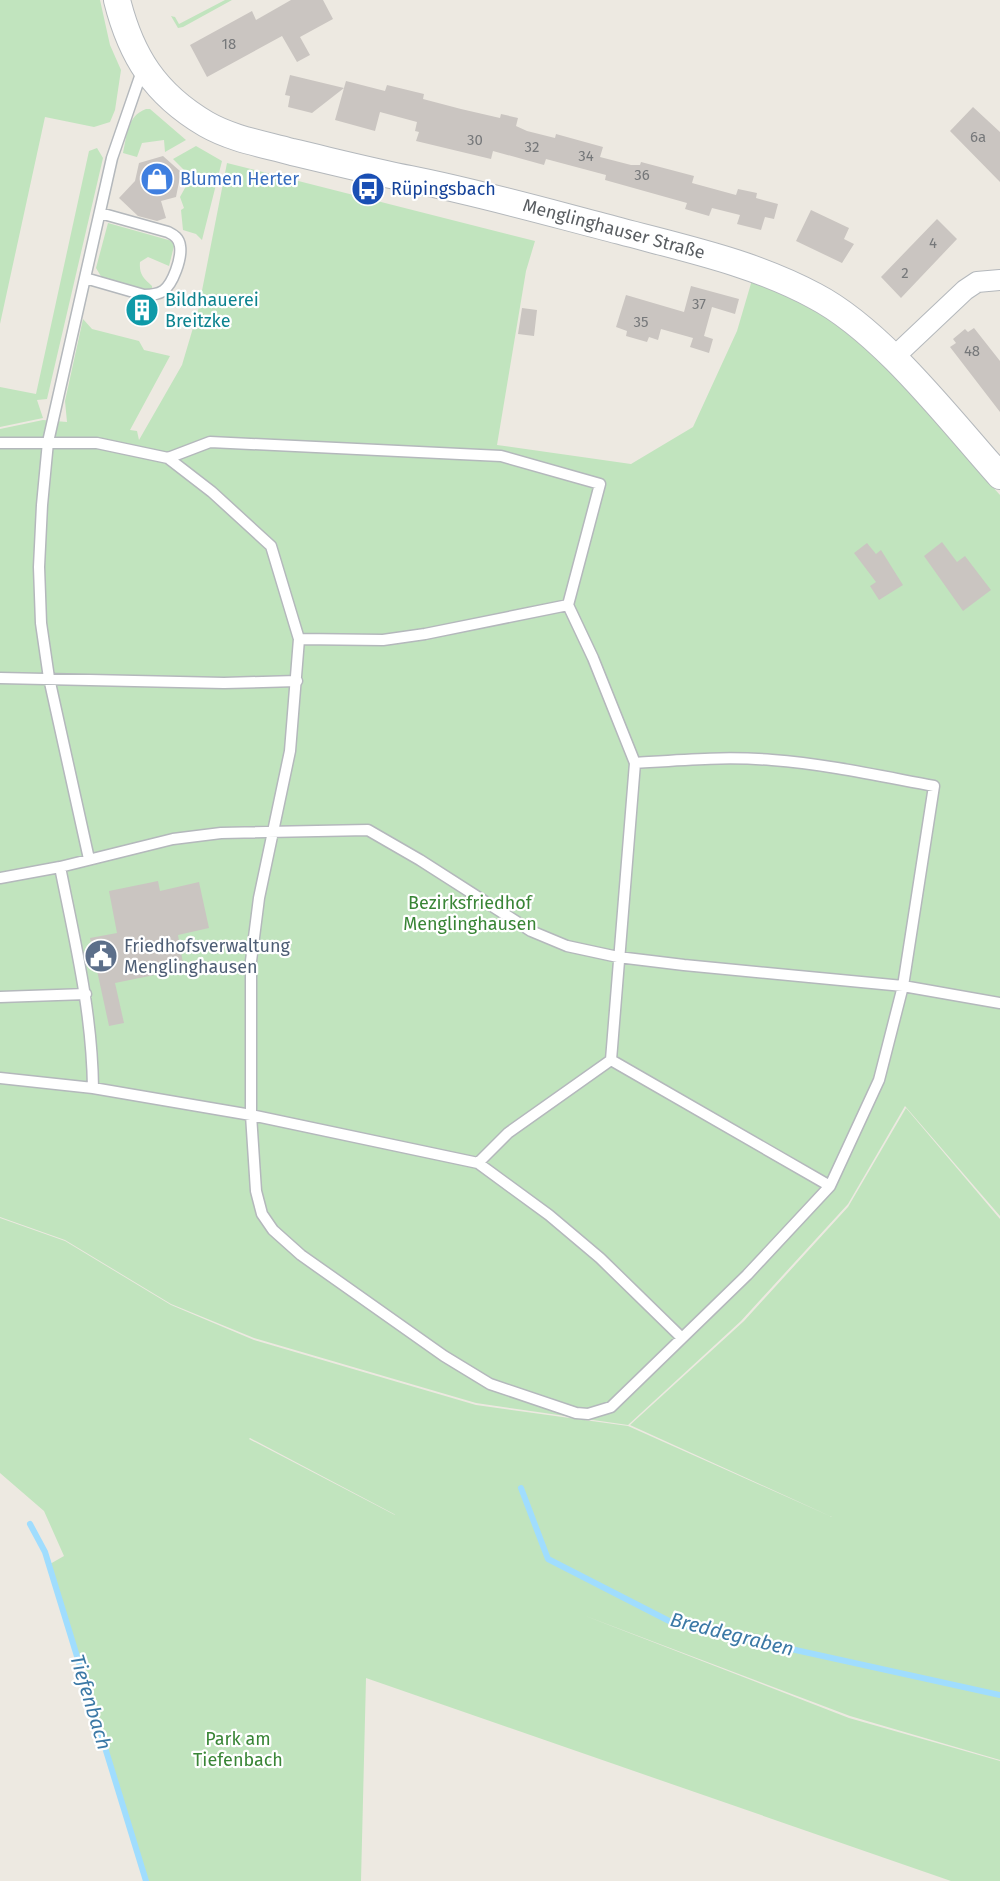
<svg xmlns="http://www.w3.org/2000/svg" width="1000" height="1881" viewBox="0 0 1000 1881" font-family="'Fira Sans',sans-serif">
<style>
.green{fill:#c1e4be;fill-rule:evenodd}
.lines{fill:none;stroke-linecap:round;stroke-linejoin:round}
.stream{stroke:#a0ddfe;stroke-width:6}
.building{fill:#cac5c1}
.service-casing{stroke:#b4b8bc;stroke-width:13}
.minor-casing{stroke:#b4b8bc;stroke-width:22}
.tertiary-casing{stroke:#b4b8bc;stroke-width:28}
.service{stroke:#fff;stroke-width:10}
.minor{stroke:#fff;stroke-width:20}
.tertiary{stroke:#fff;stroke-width:26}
.labels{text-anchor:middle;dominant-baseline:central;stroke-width:4.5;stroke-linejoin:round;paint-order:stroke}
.number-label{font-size:15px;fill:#76787a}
.shop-label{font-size:18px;fill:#366cbe;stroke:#fff;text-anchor:start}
.transit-label{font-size:18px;fill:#164399;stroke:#fff;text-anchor:start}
.street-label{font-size:18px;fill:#5a5e62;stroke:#fff}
.culture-label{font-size:18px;fill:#0d838f;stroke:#fff;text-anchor:start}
.park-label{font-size:18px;fill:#398536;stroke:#fff}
.service-label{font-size:18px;fill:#4e5e75;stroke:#fff;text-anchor:start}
.water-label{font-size:20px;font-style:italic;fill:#3c79a6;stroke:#fff}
</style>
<rect width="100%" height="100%" fill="#ede9e1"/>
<path class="green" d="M 0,0 L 100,0 L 110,45 L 121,70 L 115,110 L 110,122 L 94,127 L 45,117 L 0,324 Z
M 225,0 L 232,0 L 183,27 L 178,28 L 171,16 L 175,17 L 179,24 Z
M 146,109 L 150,109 L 186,140 L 165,152 L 164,140 L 142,143 L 137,157 L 123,153 C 127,135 127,116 146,109 Z
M 196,146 L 222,161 L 202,240 L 196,234 L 183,230 L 181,210 L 184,208 L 180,197 L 191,177 L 173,159 Z
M 97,148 L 103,158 L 47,399 L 37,400 L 43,418 L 0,427 L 0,387 L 36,394 L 89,151 Z
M 227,163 L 535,241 L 526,271 L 497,445 L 631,464 L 693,427 L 737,331 L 752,280 C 772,289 796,296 815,308 C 881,350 947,437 1000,495 L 1000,1216 L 905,1106 L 848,1204 L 741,1321 L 628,1425 L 476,1403 L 254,1338 L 171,1304 L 65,1240 L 0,1217 L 0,429 L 43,420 L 67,422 L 65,401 L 83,319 L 92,329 L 139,341 L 144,350 L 170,356 L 130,430 L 137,431 L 139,440 L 182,365 L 198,311 Z
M 108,223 L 172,241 L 174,246 L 169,266 L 148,257 L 140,262 C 139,274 143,278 152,286 L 152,289 L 145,291 L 102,278 L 96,268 Z
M 906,1108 L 1000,1219 L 1000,1760 L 850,1716 L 583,1615 L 849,1718 L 1000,1761 L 1000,1881 L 951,1881 L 366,1678 L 361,1881 L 147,1881 L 50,1564 L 64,1556 L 44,1511 L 0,1473 L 0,1218 L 65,1241 L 171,1305 L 254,1340 L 476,1405 L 628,1426 L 832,1517 L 630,1425 L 744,1321 L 848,1207 ZM 250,1438 L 394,1514 L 395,1515 L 249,1439 Z"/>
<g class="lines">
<path class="stream" d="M 521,1488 L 548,1559 L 673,1623 L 1000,1695
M 30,1524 L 45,1552 L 146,1881"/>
</g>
<path class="building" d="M 291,0 L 323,0 L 333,19 L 300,37 L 310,55 L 297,62 L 282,36 L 207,77 L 190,45 L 252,11 L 256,20 Z
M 290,75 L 344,88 L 346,81 L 385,91 L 387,85 L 424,94 L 423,99 L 461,109 L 500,118 L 501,114 L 518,118 L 516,126 L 527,131 L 555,138 L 556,134 L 603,147 L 600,157 L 631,165 L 640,165 L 641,162 L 694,176 L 692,183 L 736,195 L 738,189 L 757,193 L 756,198 L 778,204 L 774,219 L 765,217 L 761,230 L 737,224 L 740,215 L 712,208 L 709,216 L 685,209 L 687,203 L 605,180 L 606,175 L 546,159 L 544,165 L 493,151 L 491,159 L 416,141 L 419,132 L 415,131 L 417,122 L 380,112 L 375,131 L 335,120 L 344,88 L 312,113 L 288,107 L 290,96 L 285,95 Z
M 973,107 L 1000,132 L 1000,182 L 950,131 Z
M 163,156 L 181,172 L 176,197 L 161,201 L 166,218 L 157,221 L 138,216 L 119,198 L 135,181 L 139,163 Z
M 811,210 L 849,228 L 844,239 L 854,244 L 842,263 L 796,241 Z
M 937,219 L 957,239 L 901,298 L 881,277 Z
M 691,286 L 739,299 L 735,314 L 712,307 L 704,336 L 713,339 L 709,353 L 690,347 L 693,338 L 661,329 L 658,340 L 649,337 L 647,342 L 626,336 L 627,331 L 616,327 L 626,295 L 684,312 Z
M 135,300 L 154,303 L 149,322 L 130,317 Z
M 522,308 L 537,310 L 534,336 L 518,334 Z
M 974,328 L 1000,361 L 1000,412 L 950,347 L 956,343 L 953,339 L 965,329 L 968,332 Z
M 942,542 L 957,562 L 965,556 L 991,590 L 963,611 L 924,556 Z
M 867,543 L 876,554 L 881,550 L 903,585 L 879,600 L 870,586 L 876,582 L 854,553 Z
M 158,881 L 160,891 L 199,882 L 209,928 L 178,935 L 184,969 L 115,983 L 124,1023 L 109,1026 L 90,938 L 117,933 L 109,891 Z"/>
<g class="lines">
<defs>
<path id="service" d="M 85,278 L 144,295 C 150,295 157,295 163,291 C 173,284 182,258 180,246 C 179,238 174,235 168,232 L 100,213
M 0,443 L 97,443 L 168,458 L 212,492 L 271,546 L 299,639 L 290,751 L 259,898 L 251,961 L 251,1115 L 256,1191 L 262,1214 L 273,1230 L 301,1255 L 444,1356 L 490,1384 L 576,1413 L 588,1414 L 611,1407 L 747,1275 L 830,1186 L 879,1080 L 903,986 L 934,786 C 880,776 826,764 772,760 C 726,756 680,760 635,763
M 168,458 L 210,442 L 501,456 L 600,484 L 568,605 L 593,658 L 635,763 L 611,1060 L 508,1133 L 478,1163
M 299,639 L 383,640 L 425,634 L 568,605
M 0,678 L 224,683 L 297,681
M 89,859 L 49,678 L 41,623 L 39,567 L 42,505 L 48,442 L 112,158 L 143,68
M 60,867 C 75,942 92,1011 93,1088
M 0,878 L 60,867 L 173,839 L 221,833 L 368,830 L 420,860 L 531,931 L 567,946 L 618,957 L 684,965 L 903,986 L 1000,1003
M 0,997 L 86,994
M 611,1060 L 830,1186
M 0,1078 L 93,1088 L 251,1115 L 478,1163 L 549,1215 L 600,1258 L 682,1338"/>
<path id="minor" d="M 893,358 L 965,290 L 977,282 L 1000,280"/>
<path id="tertiary" d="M 117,0 C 131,56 155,94 206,124 C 232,139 263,144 292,152 C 331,161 370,171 410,179 C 481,193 550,213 620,231 C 687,249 754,263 815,296 C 882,331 949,419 1000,476"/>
</defs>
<use href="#service" class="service-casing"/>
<use href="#minor" class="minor-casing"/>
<use href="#tertiary" class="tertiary-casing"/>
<use href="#service" class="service"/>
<use href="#minor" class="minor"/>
<use href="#tertiary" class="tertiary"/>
</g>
<defs>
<symbol id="shop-disc" viewBox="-11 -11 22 22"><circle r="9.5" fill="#3f7fe0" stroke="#fff"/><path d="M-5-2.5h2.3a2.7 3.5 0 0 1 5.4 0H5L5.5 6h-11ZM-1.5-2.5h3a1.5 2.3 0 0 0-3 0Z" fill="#fff"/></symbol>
<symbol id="bus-disc" viewBox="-11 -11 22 22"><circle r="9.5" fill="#1a4fb4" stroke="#fff"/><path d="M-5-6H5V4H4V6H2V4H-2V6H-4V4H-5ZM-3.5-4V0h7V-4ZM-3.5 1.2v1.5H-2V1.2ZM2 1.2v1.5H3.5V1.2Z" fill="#fff"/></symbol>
<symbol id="building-disc" viewBox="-11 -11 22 22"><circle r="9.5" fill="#0f9aa8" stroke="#fff"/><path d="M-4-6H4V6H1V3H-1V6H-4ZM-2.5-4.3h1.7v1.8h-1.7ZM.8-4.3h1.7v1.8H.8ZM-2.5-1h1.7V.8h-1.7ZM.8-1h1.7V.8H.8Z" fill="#fff"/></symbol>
<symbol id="civic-disc" viewBox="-11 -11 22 22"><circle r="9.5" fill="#5c6f8a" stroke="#fff"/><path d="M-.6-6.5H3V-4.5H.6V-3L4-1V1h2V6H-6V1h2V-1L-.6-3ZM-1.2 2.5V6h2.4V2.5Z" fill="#fff"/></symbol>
</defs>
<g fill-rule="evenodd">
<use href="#shop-disc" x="138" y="160" width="38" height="38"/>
<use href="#bus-disc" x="349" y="170" width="38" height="38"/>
<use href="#building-disc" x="123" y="291" width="38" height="38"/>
<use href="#civic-disc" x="82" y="937" width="38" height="38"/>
</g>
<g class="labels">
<g class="number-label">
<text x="229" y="44">18</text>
<text x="978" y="137">6a</text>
<text x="475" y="140">30</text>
<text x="532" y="147">32</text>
<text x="586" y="156">34</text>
<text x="642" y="175">36</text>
<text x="933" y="243">4</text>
<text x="905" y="273">2</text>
<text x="699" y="304">37</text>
<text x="641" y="322">35</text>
<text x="972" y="351">48</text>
</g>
<g class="shop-label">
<text x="180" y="179">Blumen Herter</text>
</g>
<g class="transit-label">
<text x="391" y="189">Rüpingsbach</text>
</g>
<g class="street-label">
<text transform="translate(614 229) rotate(15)">Menglinghauser Straße</text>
</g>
<g class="culture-label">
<text x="165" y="300">Bildhauerei<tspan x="165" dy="21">Breitzke</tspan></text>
</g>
<g class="park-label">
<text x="470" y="903">Bezirksfriedhof<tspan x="470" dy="21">Menglinghausen</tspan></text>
<text x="238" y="1739">Park am<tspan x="238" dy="21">Tiefenbach</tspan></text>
</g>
<g class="service-label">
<text x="124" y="946">Friedhofsverwaltung<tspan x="124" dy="21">Menglinghausen</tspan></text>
</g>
<g class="water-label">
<text transform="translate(732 1634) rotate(14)">Breddegraben</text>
<text transform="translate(91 1702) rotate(73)">Tiefenbach</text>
</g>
</g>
</svg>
